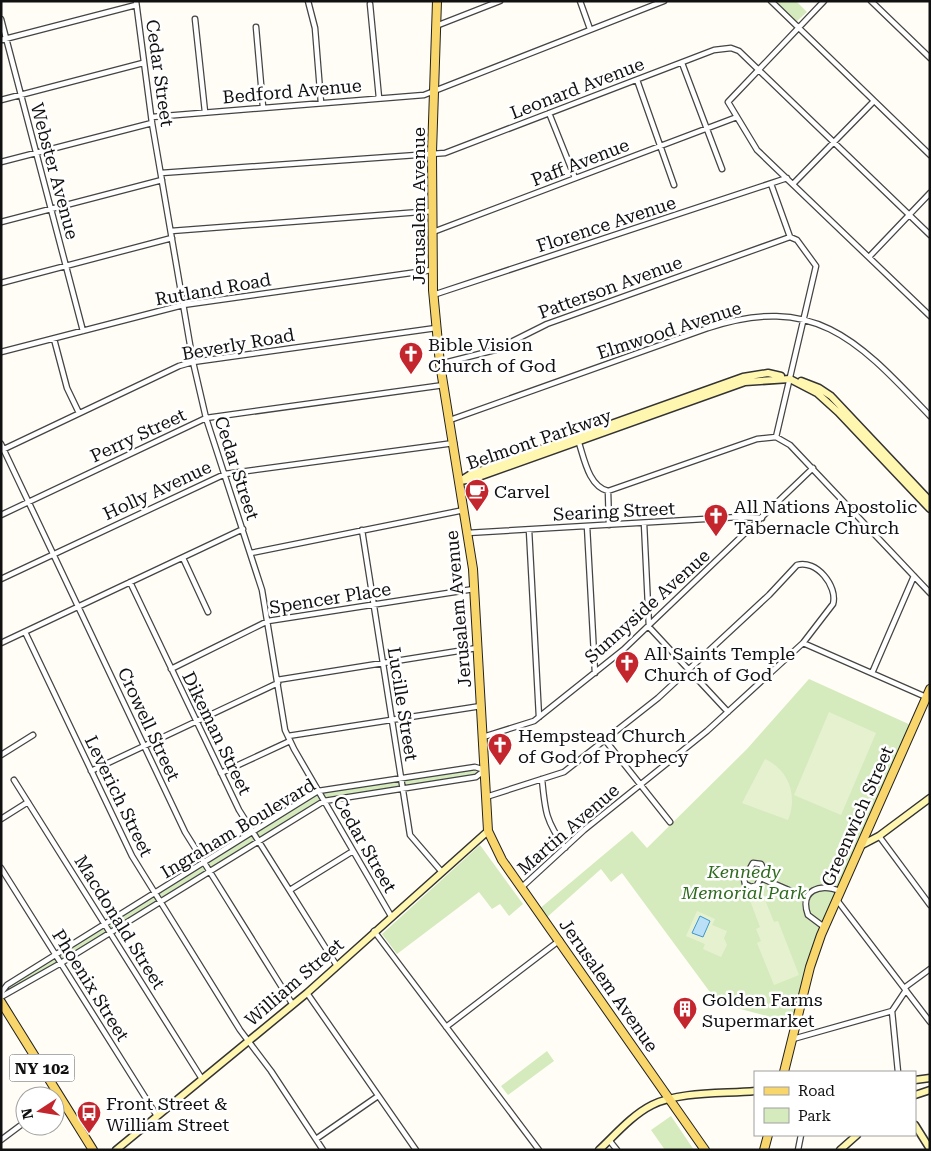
<svg xmlns="http://www.w3.org/2000/svg" width="931" height="1151" viewBox="0 0 931 1151" font-family="'Roboto Serif',serif">
<style>
.green{fill:#d5ebbd}
.pitch{fill:#e6f2cf}
.water{fill:#b9e0f7;stroke:#3f96cf}
.lines{fill:none;stroke-linecap:round;stroke-linejoin:round}
.street-casing{stroke:#444;stroke-width:7}
.secondary-casing{stroke:#333;stroke-width:9}
.primary-casing{stroke:#222;stroke-width:10}
.street{stroke:#fff;stroke-width:4.5}
.secondary{stroke:#fff6b0;stroke-width:6}
.primary{stroke:#f9d66b;stroke-width:8}
.labels{text-anchor:middle;dominant-baseline:central;stroke-width:5;stroke-linejoin:round;paint-order:stroke}
.shield{fill:#fff;stroke:#585858;stroke-width:1}
.shield-label{font-size:16px;font-weight:bold;fill:#111}
.street-label{font-size:18px;fill:#111;stroke:#fff}
.poi-label{font-size:18px;fill:#111;stroke:#fff;text-anchor:start}
.park-label{font-size:18px;font-style:italic;fill:#2f6b1f;stroke:#fff}
</style>
<rect width="100%" height="100%" fill="#fffdf5"/>
<path class="green" d="M 774,1 L 796,1 L 807,12 L 796,22 Z
M 809,679 L 913,726 L 821,935 L 797,1024 L 718,1003 L 622,873 L 611,882 L 601,869 L 545,919 L 538,910 L 632,831 L 647,848 L 747,749 Z
M 475,767 L 485,770 L 476,777 L 324,801 L 11,993 L 1,993 L 7,985 L 318,791 Z
M 480,845 L 523,904 L 509,916 L 500,904 L 492,909 L 479,892 L 397,954 L 382,934 Z
M 547,1051 L 554,1061 L 508,1095 L 501,1086 Z
M 671,1116 L 694,1150 L 665,1150 L 651,1130 Z"/>
<path class="pitch" d="M 829,712 L 876,733 L 841,815 L 794,795 Z
M 765,759 C 789,770 798,796 788,820 L 742,803 Z
M 761,890 L 774,922 L 778,921 L 799,975 L 774,985 L 757,943 L 761,941 L 756,929 L 760,927 L 748,895 Z
M 697,911 L 715,919 L 712,925 L 727,931 L 724,938 L 727,945 L 721,957 L 703,949 L 705,944 L 686,936 Z"/>
<path class="water" d="M 700,916 L 710,921 L 703,937 L 692,933 Z"/>
<g class="lines">
<defs>
<path id="street" d="M 136,1 L 152,123 L 193,362 L 206,418 L 262,590 L 285,730 L 294,749 L 391,916
M 308,1 L 315,28 L 321,103
M 580,1 L 590,29
M 771,1 L 930,155
M 824,1 L 728,102 L 757,150 L 930,316
M 871,1 L 930,58
M 370,4 L 379,98
M 1,19 L 83,331
M 195,19 L 205,112
M 436,26 L 500,1
M 256,27 L 263,107
M 1,40 L 136,5
M 682,63 L 722,169
M 637,80 L 674,185
M 1,100 L 143,63
M 549,113 L 575,178
M 152,117 L 424,95 L 664,1
M 1,162 L 152,123
M 161,173 L 445,153 L 714,50 L 731,48 L 739,51 L 930,235
M 771,184 L 790,237 L 797,240 L 816,266 L 776,437
M 793,184 L 874,101
M 1,222 L 162,180
M 171,231 L 433,211
M 433,232 L 737,117
M 869,257 L 930,193
M 1,283 L 172,238
M 433,295 L 787,178
M 54,339 L 67,388 L 79,413
M 1,352 L 183,305 L 432,270
M 440,364 L 495,350 L 547,324 L 790,237
M 450,420 L 708,328 C 817,292 860,343 930,416
M 578,440 C 584,457 588,486 608,491 L 757,439 L 776,437 L 790,445 L 930,593
M 1,444 L 185,832 L 293,1005
M 2,450 L 179,366 L 193,362 L 436,328
M 608,491 L 609,525
M 1,515 L 206,418 L 444,385
M 739,517 L 745,524 L 745,533
M 644,523 L 649,627 L 728,712
M 587,526 L 595,673
M 362,530 L 410,835 L 441,871
M 529,530 L 539,717
M 467,533 L 739,517 L 762,518
M 251,553 L 464,510
M 183,558 L 208,612
M 1,579 L 225,474 L 454,443
M 130,582 L 239,810 L 337,966
M 25,632 L 132,856 L 240,1030 L 271,1071 L 323,1150
M 1,643 L 243,529
M 803,643 L 926,697
M 171,669 L 268,621 L 474,589
M 872,673 L 914,576
M 277,680 L 477,648
M 288,736 L 481,706
M 483,737 L 534,721 L 623,650 L 813,468
M 605,740 L 670,822
M 1,755 L 33,735
M 91,771 L 278,683
M 221,773 L 290,741
M 542,779 C 545,812 546,821 565,848
M 14,780 L 202,1079
M 486,797 L 564,772 L 658,698 L 769,595 L 797,565 C 816,559 838,586 833,604 L 803,643 L 707,731 L 584,830 L 522,887
M 1,819 L 28,802
M 879,836 L 930,905
M 753,863 L 761,864 L 764,871 L 757,885 L 751,887 L 745,884 L 744,879 Z
M 1,868 L 157,1116
M 761,878 L 807,898
M 290,890 L 353,851
M 837,900 L 930,1022
M 824,927 L 808,915 C 799,890 820,883 840,891
M 374,931 L 539,1150
M 904,988 L 930,969
M 1,993 L 7,985 L 318,791 L 475,767 L 485,770
M 307,993 L 416,1150
M 1,997 L 61,963 L 324,801 L 476,777 L 485,770
M 892,1011 L 898,1072
M 446,1027 L 560,940
M 793,1039 L 892,1011 L 906,990
M 316,1139 L 378,1096
M 1,1140 L 25,1122
M 609,1140 L 617,1150
M 798,1150 L 801,1135"/>
<path id="secondary" d="M 801,381 L 819,388 L 831,396 L 930,501
M 463,479 L 471,474 L 743,377 L 768,373 L 781,376
M 460,481 L 473,479 L 745,382 L 790,379 L 817,393 L 838,412 L 930,509
M 860,846 L 879,836 L 930,798
M 915,1080 L 930,1078
M 915,1095 L 930,1090
M 915,1125 L 930,1149
M 116,1150 L 307,993 L 488,831
M 599,1150 C 615,1135 632,1115 652,1105 C 680,1091 724,1094 755,1091
M 840,1150 L 857,1135"/>
<path id="primary" d="M 437,1 L 432,152 L 433,290 L 440,364 L 473,569 L 488,831 L 502,860 L 705,1150
M 1,1002 L 93,1150
M 784,1072 L 810,967 L 821,935 L 930,689
M 764,1150 L 768,1135"/>
</defs>
<use href="#street" class="street-casing"/>
<use href="#secondary" class="secondary-casing"/>
<use href="#primary" class="primary-casing"/>
<use href="#street" class="street"/>
<use href="#secondary" class="secondary"/>
<use href="#primary" class="primary"/>
</g>
<defs>
<symbol id="church-pin" viewBox="-11 -11 22 30"><path d="M0 17L-7.5 6A9.5 9.5 0 1 1 7.5 6Z" fill="#c4262e" stroke="#fff"/><path d="M-1.2-6h2.4v3.5h3.3v2.4h-3.3V6h-2.4V-.1h-3.3v-2.4h3.3Z" fill="#fff"/></symbol>
<symbol id="cafe-pin" viewBox="-11 -11 22 30"><path d="M0 17L-7.5 6A9.5 9.5 0 1 1 7.5 6Z" fill="#c4262e" stroke="#fff"/><path d="M-5.5-4.5H6V0H3Q3 3.5 0 3.5H-2.5Q-5.5 3.5-5.5 0ZM3-3.2v2h1.7v-2ZM-6 4.5H4V6H-6Z" fill="#fff"/></symbol>
<symbol id="building-pin" viewBox="-11 -11 22 30"><path d="M0 17L-7.5 6A9.5 9.5 0 1 1 7.5 6Z" fill="#c4262e" stroke="#fff"/><path d="M-4-6H4V6H1V3H-1V6H-4ZM-2.5-4.3h1.7v1.8h-1.7ZM.8-4.3h1.7v1.8H.8ZM-2.5-1h1.7V.8h-1.7ZM.8-1h1.7V.8H.8Z" fill="#fff"/></symbol>
<symbol id="bus-pin" viewBox="-11 -11 22 30"><path d="M0 17L-7.5 6A9.5 9.5 0 1 1 7.5 6Z" fill="#c4262e" stroke="#fff"/><path d="M-5-6H5V4H4V6H2V4H-2V6H-4V4H-5ZM-3.5-4V0h7V-4ZM-3.5 1.2v1.5H-2V1.2ZM2 1.2v1.5H3.5V1.2Z" fill="#fff"/></symbol>
</defs>
<g fill-rule="evenodd">
<use href="#church-pin" x="397" y="340" width="28" height="38"/>
<use href="#cafe-pin" x="463" y="477" width="28" height="38"/>
<use href="#church-pin" x="702" y="502" width="28" height="38"/>
<use href="#church-pin" x="613" y="649" width="28" height="38"/>
<use href="#church-pin" x="486" y="731" width="28" height="38"/>
<use href="#building-pin" x="671" y="995" width="28" height="38"/>
<use href="#bus-pin" x="75" y="1099" width="28" height="38"/>
</g>
<g class="labels">
<rect class="shield" x="9.5" y="1054.5" width="65" height="27" rx="4"/>
<g class="shield-label">
<text x="42" y="1068">NY 102</text>
</g>
<g class="street-label">
<text transform="translate(160 73) rotate(82)">Cedar Street</text>
<text transform="translate(577 88) rotate(-21)">Leonard Avenue</text>
<text transform="translate(292 91) rotate(-5)">Bedford Avenue</text>
<text transform="translate(580 162) rotate(-21)">Paff Avenue</text>
<text transform="translate(55 171) rotate(75)">Webster Avenue</text>
<text transform="translate(418 206) rotate(-90)">Jerusalem Avenue</text>
<text transform="translate(606 224) rotate(-18)">Florence Avenue</text>
<text transform="translate(610 287) rotate(-20)">Patterson Avenue</text>
<text transform="translate(213 289) rotate(-10)">Rutland Road</text>
<text transform="translate(669 330) rotate(-18)">Elmwood Avenue</text>
<text transform="translate(238 344) rotate(-10)">Beverly Road</text>
<text transform="translate(138 435) rotate(-25)">Perry Street</text>
<text transform="translate(539 439) rotate(-19)">Belmont Parkway</text>
<text transform="translate(237 468) rotate(72)">Cedar Street</text>
<text transform="translate(157 490) rotate(-25)">Holly Avenue</text>
<text transform="translate(614 511) rotate(-3)">Searing Street</text>
<text transform="translate(330 598) rotate(-9)">Spencer Place</text>
<text transform="translate(647 606) rotate(-42)">Sunnyside Avenue</text>
<text transform="translate(458 609) rotate(-95)">Jerusalem Avenue</text>
<text transform="translate(403 704) rotate(81)">Lucille Street</text>
<text transform="translate(149 724) rotate(65)">Crowell Street</text>
<text transform="translate(217 733) rotate(64)">Dikeman Street</text>
<text transform="translate(119 796) rotate(64)">Leverich Street</text>
<text transform="translate(857 816) rotate(-66)">Greenwich Street</text>
<text transform="translate(238 828) rotate(-31)">Ingraham Boulevard</text>
<text transform="translate(568 829) rotate(-41)">Martin Avenue</text>
<text transform="translate(365 844) rotate(60)">Cedar Street</text>
<text transform="translate(120 922) rotate(58)">Macdonald Street</text>
<text transform="translate(294 982) rotate(-41)">William Street</text>
<text transform="translate(91 985) rotate(58)">Phoenix Street</text>
<text transform="translate(609 985) rotate(55)">Jerusalem Avenue</text>
</g>
<g class="poi-label">
<text x="428" y="344">Bible Vision<tspan x="428" dy="21">Church of God</tspan></text>
<text x="494" y="491">Carvel</text>
<text x="734" y="506">All Nations Apostolic<tspan x="734" dy="21">Tabernacle Church</tspan></text>
<text x="644" y="653">All Saints Temple<tspan x="644" dy="21">Church of God</tspan></text>
<text x="518" y="735">Hempstead Church<tspan x="518" dy="21">of God of Prophecy</tspan></text>
<text x="702" y="999">Golden Farms<tspan x="702" dy="21">Supermarket</tspan></text>
<text x="106" y="1103">Front Street &amp;<tspan x="106" dy="21">William Street</tspan></text>
</g>
<g class="park-label">
<text x="744" y="871">Kennedy<tspan x="744" dy="21">Memorial Park</tspan></text>
</g>
</g>
<rect width="931" height="1151" fill="none" stroke="#111111" stroke-width="5"/>
<rect x="754" y="1071" width="162" height="65" fill="#ffffff" stroke="#a0a0a0"/>
<rect x="764" y="1087" width="25" height="8" fill="#f9d66b" stroke="#a0a0a0"/>
<text x="798" y="1096" font-size="15" fill="#111111">Road</text>
<rect x="764" y="1108" width="25" height="15" fill="#d5ebbd" stroke="#a0a0a0"/>
<text x="798" y="1121" font-size="15" fill="#111111">Park</text>
<g transform="translate(40 1111) rotate(258)"><circle r="24" fill="#ffffff" stroke="#a0a0a0"/>
<path d="M0-4L9 19L0 12L-9 19Z" fill="#c4262e"/>
<text y="-8" font-size="14" font-weight="bold" text-anchor="middle" fill="#111111">N</text>
</g>
</svg>
